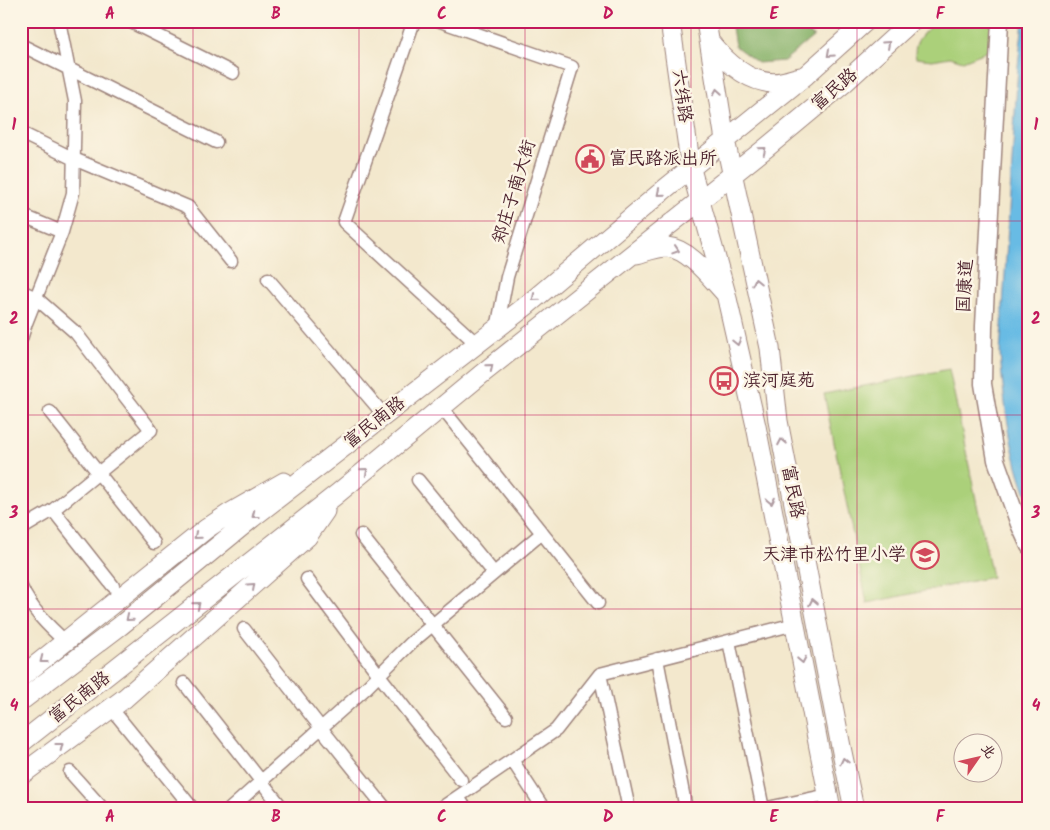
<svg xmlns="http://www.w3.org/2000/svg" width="1050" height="830" viewBox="0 0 1050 830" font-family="Kalam,'LXGW WenKai TC',sans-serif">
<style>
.green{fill:#abd07a;stroke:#7a7852}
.forest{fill:#88b26a;stroke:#69684a}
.water{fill:#68bbe4;stroke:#596d88}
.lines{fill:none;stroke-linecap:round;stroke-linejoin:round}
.minor-casing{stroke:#9e847c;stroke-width:15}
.tertiary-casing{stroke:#9e847c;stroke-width:19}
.secondary-casing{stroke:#9e847c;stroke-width:21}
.minor{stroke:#fff;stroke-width:12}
.tertiary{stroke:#fff;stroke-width:16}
.secondary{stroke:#fff;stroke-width:19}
.oneway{stroke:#ae9aa0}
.grid{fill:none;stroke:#c2185b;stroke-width:1;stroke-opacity:0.55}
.labels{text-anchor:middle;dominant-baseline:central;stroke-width:5;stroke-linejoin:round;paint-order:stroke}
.street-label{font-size:18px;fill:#4a1f2b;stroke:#fcf5e5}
.poi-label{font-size:18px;fill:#4a1f2b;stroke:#fcf5e5;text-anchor:start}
.neatline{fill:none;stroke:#c2185b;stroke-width:2}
.grid-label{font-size:16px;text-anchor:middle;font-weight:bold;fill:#c2185b}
</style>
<rect width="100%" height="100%" fill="#fcf5e5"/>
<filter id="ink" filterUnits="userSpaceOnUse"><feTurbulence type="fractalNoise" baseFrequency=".02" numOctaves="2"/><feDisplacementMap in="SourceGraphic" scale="10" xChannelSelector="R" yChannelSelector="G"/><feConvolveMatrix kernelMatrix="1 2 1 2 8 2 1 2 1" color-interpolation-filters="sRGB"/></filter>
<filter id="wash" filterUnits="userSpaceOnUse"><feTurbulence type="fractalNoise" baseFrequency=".0096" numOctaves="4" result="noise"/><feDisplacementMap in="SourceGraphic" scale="20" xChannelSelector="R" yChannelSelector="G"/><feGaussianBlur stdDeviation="1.12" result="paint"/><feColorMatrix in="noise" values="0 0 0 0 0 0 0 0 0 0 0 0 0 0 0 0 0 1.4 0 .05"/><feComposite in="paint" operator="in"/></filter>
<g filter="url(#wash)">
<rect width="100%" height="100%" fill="#f3e8cd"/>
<path class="green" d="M 992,21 L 990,50 L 963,61 L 950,57 L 932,60 L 916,58 C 912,41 924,33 935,22 Z
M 949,369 L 992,577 L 867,603 L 824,394 Z"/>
<path class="forest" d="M 731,21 L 779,21 L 814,36 L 784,61 L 758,63 L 735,46 Z"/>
<path class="water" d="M 1023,21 L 1029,21 L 1029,502 C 1010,455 1004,404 1000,354 L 1018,66 Z"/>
</g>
<g filter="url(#ink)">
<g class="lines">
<defs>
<path id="minor" d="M 129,21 L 233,73
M 414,21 L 344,222 L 477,344
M 440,21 L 572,67 L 507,277 L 497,329
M 21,45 L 216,142
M 21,133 L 74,159 L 188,207 L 231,261
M 21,215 L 62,232
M 268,279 L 384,415
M 21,291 L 36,298 L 76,333 L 151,430 L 53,510 L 21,529
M 21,339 L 26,323 L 62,232 L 73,193 L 75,101 L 59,21
M 442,408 L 598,603
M 50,412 L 154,543
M 418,480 L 494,573
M 53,510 L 113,586
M 361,535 L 506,717
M 307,579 L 379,675 L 461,780
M 21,587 C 31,609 48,626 66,642
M 244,629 L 321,728 L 386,809
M 729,641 L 763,809
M 657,659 L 686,809
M 184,683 L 283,809
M 111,708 L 193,809
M 512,760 L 544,809
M 70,772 L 103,809
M 458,797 L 466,809
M 230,809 L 365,689 L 411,643 L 542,533
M 440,809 L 556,730 L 600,674
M 629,809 L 600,674 L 795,624
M 763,809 L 828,795"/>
<path id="tertiary" d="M 1000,21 L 984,326 L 983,384 L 996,460 L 1019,524 L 1029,546"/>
<path id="secondary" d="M 670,21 L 691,169 L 726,294 L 756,426 L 831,809
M 706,21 L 725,140 L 770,348 L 778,421 L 842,752 L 854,809
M 709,41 C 726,62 752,87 781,82 C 788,81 794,78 800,77
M 637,254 C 647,251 657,247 667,247 C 689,249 710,277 724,292
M 21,677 L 206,529 L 230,513 L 284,482
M 21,701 L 120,626 L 252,518 L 526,306 L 666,188 L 806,75 L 866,21
M 21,743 L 337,494 L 483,373 L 766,148 L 843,84 L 912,21
M 21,775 L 125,698 L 307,537 L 325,511"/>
</defs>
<use href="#minor" class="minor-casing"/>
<use href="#tertiary" class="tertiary-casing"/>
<use href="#secondary" class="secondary-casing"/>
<use href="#minor" class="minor"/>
<use href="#tertiary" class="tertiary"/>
<use href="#secondary" class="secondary"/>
</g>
<defs><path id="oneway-chevron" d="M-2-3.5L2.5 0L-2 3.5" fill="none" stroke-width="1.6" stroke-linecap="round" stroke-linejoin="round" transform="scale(1.25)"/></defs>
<g class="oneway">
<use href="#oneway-chevron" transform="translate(887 44) rotate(-42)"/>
<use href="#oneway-chevron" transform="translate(830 54) rotate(138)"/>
<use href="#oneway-chevron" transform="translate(717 92) rotate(-99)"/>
<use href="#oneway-chevron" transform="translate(763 150) rotate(-39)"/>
<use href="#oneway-chevron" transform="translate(660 193) rotate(140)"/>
<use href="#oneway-chevron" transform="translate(676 250) rotate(18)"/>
<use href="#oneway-chevron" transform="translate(756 282) rotate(-102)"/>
<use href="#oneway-chevron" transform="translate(535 298) rotate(140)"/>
<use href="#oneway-chevron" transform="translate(737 342) rotate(77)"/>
<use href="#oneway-chevron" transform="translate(490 367) rotate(-39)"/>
<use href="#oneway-chevron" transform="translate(782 442) rotate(-101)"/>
<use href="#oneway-chevron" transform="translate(365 471) rotate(-39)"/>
<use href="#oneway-chevron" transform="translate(771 501) rotate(79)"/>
<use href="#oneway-chevron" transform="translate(255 515) rotate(142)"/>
<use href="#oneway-chevron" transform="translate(197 536) rotate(141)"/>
<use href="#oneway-chevron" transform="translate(252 586) rotate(-42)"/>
<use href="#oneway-chevron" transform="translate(813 602) rotate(-101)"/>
<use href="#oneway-chevron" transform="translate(197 605) rotate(-39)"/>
<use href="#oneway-chevron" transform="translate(129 618) rotate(140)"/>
<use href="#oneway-chevron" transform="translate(43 660) rotate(142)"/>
<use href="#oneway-chevron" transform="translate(802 660) rotate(79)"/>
<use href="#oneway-chevron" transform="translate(60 746) rotate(-37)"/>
<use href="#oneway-chevron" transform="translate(844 761) rotate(-103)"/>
</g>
</g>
<path class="grid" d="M 193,21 L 193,809M 359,21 L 359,809M 525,21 L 525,809M 691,21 L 691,809M 857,21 L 857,809M 21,221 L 1029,221M 21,415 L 1029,415M 21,609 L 1029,609"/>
<defs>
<symbol id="civic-ring" viewBox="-11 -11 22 22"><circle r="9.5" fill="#fcf5e5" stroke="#d1495b" stroke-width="1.5"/><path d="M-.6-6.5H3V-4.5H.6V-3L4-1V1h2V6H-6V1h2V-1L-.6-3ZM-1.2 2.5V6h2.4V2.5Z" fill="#d1495b"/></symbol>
<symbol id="bus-ring" viewBox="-11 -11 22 22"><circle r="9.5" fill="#fcf5e5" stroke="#d1495b" stroke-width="1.5"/><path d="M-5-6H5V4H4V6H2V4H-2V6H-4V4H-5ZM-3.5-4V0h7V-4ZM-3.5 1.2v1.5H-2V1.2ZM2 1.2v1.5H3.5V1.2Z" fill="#d1495b"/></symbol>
<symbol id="school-ring" viewBox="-11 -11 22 22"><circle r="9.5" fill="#fcf5e5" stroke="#d1495b" stroke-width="1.5"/><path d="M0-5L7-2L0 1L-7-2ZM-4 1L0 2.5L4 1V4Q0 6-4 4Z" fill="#d1495b"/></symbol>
</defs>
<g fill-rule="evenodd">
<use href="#civic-ring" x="574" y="143" width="32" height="32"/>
<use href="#bus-ring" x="708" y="365" width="32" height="32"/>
<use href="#school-ring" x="909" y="539" width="32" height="32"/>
</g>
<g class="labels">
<g class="street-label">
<text transform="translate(835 90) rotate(-41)">富民路</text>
<text transform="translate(681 96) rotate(82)">六纬路</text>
<text transform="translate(515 192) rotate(-73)">郑庄子南大街</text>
<text transform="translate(966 286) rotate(-87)">国康道</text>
<text transform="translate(375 423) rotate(-38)">富民南路</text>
<text transform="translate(792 492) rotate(79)">富民路</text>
<text transform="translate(80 698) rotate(-38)">富民南路</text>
</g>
<g class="poi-label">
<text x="609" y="159">富民路派出所</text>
<text x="743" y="381">滨河庭苑</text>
<text x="906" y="555" text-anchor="end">天津市松竹里小学</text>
</g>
</g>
<rect width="1050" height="830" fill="none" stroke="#fcf5e5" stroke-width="55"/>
<g transform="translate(978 758) rotate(56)"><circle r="24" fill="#fcf5e5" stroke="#b59f9b"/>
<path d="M0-4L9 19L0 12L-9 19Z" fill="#d1495b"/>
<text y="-8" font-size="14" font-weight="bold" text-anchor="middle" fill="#4a1f2b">北</text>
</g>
<rect x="28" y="28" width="994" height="774" class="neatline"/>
<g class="grid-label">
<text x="110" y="19">A</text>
<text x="276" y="19">B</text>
<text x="442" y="19">C</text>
<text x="608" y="19">D</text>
<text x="774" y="19">E</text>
<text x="940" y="19">F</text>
<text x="14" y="130">1</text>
<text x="1036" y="130">1</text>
<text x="14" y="324">2</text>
<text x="1036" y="324">2</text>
<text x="14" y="518">3</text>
<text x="1036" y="518">3</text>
<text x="14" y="711">4</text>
<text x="1036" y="711">4</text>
<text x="110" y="822">A</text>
<text x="276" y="822">B</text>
<text x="442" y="822">C</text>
<text x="608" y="822">D</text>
<text x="774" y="822">E</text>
<text x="940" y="822">F</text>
</g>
</svg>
